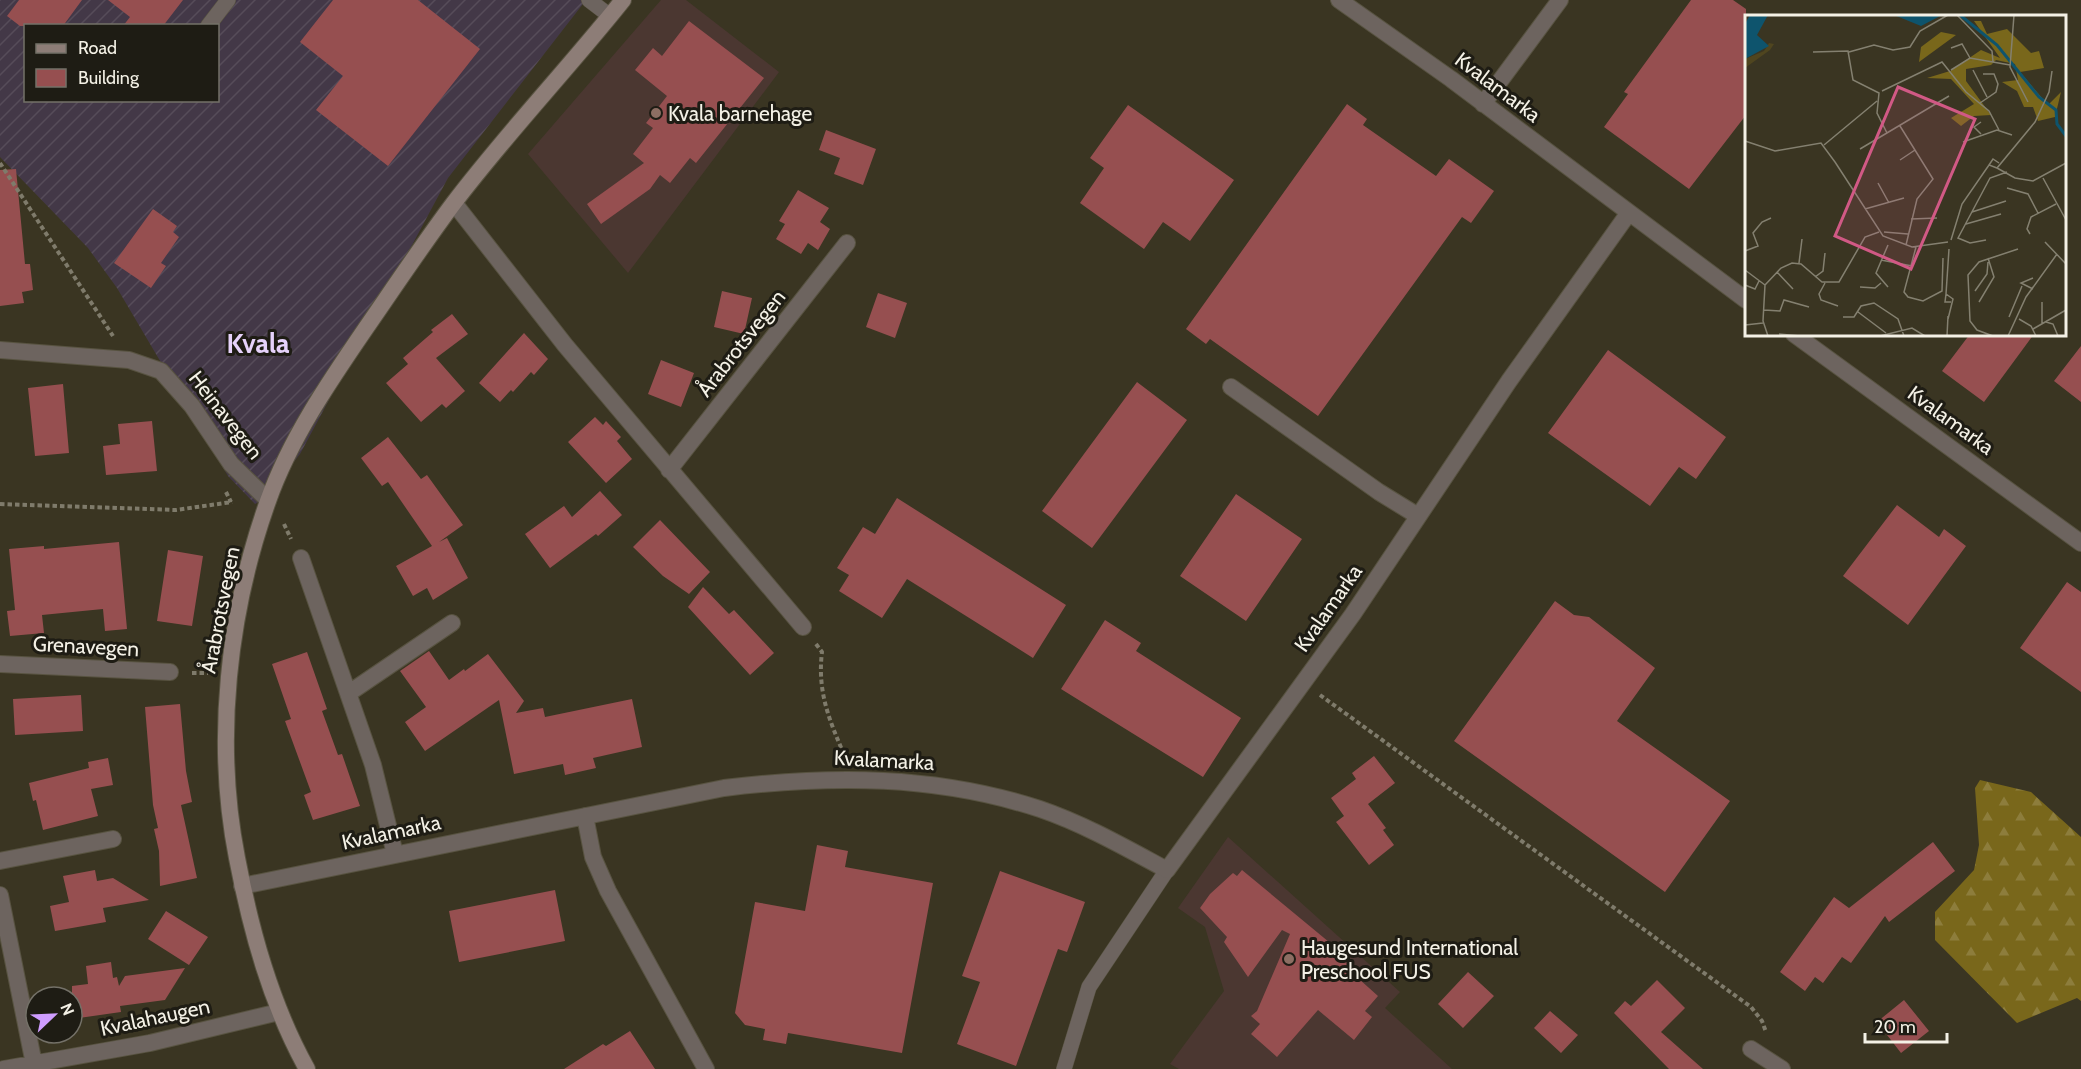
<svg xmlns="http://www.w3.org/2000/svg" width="2081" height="1069" viewBox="0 0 2081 1069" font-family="Cabin,sans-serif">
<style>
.industrial{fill:url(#industrial-furrows);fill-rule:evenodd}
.education{fill:#4b3731}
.forest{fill:url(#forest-firs)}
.building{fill:#964f50}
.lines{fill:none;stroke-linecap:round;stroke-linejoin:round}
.service-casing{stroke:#585341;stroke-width:16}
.minor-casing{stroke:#585341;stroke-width:18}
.secondary-casing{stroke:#585341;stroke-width:18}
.path{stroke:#7f7b6b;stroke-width:4;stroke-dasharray:4.5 3;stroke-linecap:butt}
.service{stroke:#6d645f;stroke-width:15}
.minor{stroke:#6d645f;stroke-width:16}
.secondary{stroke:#8d7d77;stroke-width:16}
.education-dot{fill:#8d6e63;stroke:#1e1c14;stroke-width:2}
.labels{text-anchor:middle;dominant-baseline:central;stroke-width:6;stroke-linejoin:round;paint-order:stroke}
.street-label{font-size:21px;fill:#f4f1e6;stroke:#1e1c14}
.poi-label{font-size:21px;fill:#f4f1e6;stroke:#1e1c14;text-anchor:start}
.district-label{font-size:27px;font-weight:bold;fill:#e6d2fb;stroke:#1e1c14}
.inset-river{fill:none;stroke:#0e546d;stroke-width:3}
.inset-road{fill:none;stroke:#848070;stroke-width:1.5}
.view{fill:#d15985;fill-opacity:0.15;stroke:#d15985;stroke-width:3}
.inset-edge{fill:none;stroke:#f4f1e6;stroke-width:3}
</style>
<defs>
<pattern id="industrial-furrows" width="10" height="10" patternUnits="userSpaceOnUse" patternTransform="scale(1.5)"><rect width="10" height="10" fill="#433847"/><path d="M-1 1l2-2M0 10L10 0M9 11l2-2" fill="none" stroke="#564c59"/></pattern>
<pattern id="forest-firs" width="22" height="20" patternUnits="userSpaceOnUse" patternTransform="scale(1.5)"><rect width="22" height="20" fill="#79671b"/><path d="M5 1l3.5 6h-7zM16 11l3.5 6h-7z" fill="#8d7d3c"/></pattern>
</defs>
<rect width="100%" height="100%" fill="#3a3522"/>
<path class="industrial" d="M 0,0 L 586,0 L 448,178 L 300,454 L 266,498 L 255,504 L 228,476 L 117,288 L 88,248 L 0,157 ZM 26,26 L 218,26 L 218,100 L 26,100 Z"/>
<path class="education" d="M 661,0 L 686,0 L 779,72 L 628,273 L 528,154 Z
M 1228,837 L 1400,992 L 1385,1008 L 1452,1069 L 1179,1069 L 1170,1064 L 1224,991 L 1205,927 L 1178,908 Z"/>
<path class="forest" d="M 1980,780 L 2031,792 L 2081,837 L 2081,1001 L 2077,998 L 2017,1023 L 1935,940 L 1935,912 L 1974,870 L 1979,845 L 1975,788 Z"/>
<path class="building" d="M 19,0 L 82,0 L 63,26 L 20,26 L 7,16 Z
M 108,0 L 183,0 L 163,26 L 123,26 L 130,17 Z
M 333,0 L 418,0 L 480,49 L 388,166 L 316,110 L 343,76 L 300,42 Z
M 1691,0 L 1733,0 L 1746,9 L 1746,115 L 1689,189 L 1604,127 L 1628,94 L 1624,92 Z
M 689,21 L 764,78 L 696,163 L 690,158 L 670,183 L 660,175 L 650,189 L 601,224 L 587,204 L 644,163 L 633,154 L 653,128 L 646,123 L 667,96 L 635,70 L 653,48 L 662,56 Z
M 1347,104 L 1367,119 L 1363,125 L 1436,176 L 1449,159 L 1494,191 L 1471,223 L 1462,217 L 1318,416 L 1210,339 L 1206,344 L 1186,329 Z
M 1128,105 L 1234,180 L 1190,241 L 1163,222 L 1144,249 L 1080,203 L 1104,168 L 1090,158 Z
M 826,130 L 876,149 L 863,185 L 834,174 L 840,158 L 819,150 Z
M 16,169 L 25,264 L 30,264 L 33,290 L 22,292 L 24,303 L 0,306 L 0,170 Z
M 798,190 L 829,208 L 820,222 L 830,229 L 818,250 L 808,243 L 801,254 L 776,239 L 785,224 L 779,221 Z
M 153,209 L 177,226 L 173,232 L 179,237 L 161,263 L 166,266 L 151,288 L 114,263 Z
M 722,291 L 752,298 L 744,334 L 714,327 Z
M 878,293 L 907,303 L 895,338 L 866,327 Z
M 452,314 L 468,334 L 436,358 L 465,391 L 446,408 L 442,404 L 421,422 L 386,383 L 408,364 L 403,358 L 433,332 L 431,330 Z
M 524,333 L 548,359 L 534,375 L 531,372 L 513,392 L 511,390 L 500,402 L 479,383 Z
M 1970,334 L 2034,334 L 1984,402 L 1942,371 Z
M 2081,346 L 2081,402 L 2054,381 Z
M 1608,350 L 1726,437 L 1696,479 L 1679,467 L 1650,506 L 1548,433 Z
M 661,360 L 694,373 L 681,407 L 648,394 Z
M 1137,382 L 1187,420 L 1092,548 L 1042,511 Z
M 63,384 L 69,453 L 35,456 L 28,388 Z
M 595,417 L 603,425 L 606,421 L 621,437 L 617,441 L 632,459 L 606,483 L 568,442 Z
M 152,421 L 157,471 L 106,475 L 103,446 L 120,444 L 118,424 Z
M 388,437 L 421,479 L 427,475 L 463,525 L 439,542 L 447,538 L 468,578 L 433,600 L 427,588 L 413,596 L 396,566 L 432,546 L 388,482 L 382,486 L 361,458 Z
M 600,491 L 622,515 L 598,536 L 596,534 L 550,568 L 525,534 L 564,506 L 572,517 Z
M 1236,494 L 1302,539 L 1246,621 L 1180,576 Z
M 897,498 L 1066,605 L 1033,658 L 907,579 L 882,618 L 839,591 L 849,575 L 837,568 L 863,527 L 875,534 Z
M 1897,505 L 1939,537 L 1944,529 L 1966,546 L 1908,625 L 1843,576 Z
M 660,520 L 710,572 L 689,594 L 663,576 L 633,547 Z
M 119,542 L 127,629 L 105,631 L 103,609 L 42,615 L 44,633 L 10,636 L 7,611 L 15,610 L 9,549 L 44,546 L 44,549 Z
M 168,550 L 203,556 L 192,626 L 157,621 Z
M 2067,582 L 2081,592 L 2081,692 L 2020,648 Z
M 703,587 L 729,614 L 734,610 L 774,653 L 750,675 L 688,607 Z
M 1555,601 L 1574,615 L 1589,617 L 1655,668 L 1617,721 L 1730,801 L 1665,892 L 1454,741 Z
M 1105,620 L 1141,643 L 1136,651 L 1241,718 L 1203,777 L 1061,689 Z
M 429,651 L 449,680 L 464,669 L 465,671 L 488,654 L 524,701 L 516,713 L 543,708 L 545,717 L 632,699 L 642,747 L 593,758 L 596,768 L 565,775 L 563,764 L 514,774 L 499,700 L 425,751 L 405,722 L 426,707 L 400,671 Z
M 307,652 L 327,709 L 322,711 L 338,755 L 342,754 L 360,806 L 313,820 L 304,795 L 311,792 L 285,721 L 291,719 L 272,664 Z
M 81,695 L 83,731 L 15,735 L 13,699 Z
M 180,704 L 186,771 L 192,802 L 181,805 L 197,878 L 160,886 L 159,851 L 154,829 L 158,828 L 153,805 L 145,707 Z
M 1374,756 L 1395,783 L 1368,804 L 1386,828 L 1383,830 L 1394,845 L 1369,865 L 1336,822 L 1344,816 L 1331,798 L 1356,779 L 1352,773 Z
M 108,758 L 113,785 L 91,789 L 98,816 L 43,830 L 36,800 L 33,801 L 29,783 L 89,768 L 88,762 Z
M 1933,842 L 1955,871 L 1889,922 L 1885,916 L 1851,963 L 1842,957 L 1823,983 L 1815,977 L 1805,991 L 1780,972 L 1834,897 L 1849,908 Z
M 817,845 L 848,851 L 845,867 L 933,883 L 902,1053 L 788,1033 L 786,1044 L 763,1040 L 765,1029 L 745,1025 L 735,1013 L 755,902 L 805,911 Z
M 95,870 L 97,881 L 113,878 L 149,900 L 103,908 L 106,922 L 55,931 L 50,906 L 69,902 L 63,876 Z
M 1242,870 L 1335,947 L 1334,950 L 1352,966 L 1349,970 L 1378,996 L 1365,1011 L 1372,1017 L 1354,1040 L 1318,1010 L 1277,1057 L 1251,1034 L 1260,1024 L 1251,1016 L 1257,1011 L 1290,934 L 1282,930 L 1248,977 L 1224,942 L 1227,937 L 1200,908 L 1210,894 L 1233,873 L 1237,876 Z
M 1000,871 L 1085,902 L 1067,952 L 1058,949 L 1016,1066 L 957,1044 L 980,982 L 962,976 Z
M 555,890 L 565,941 L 459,962 L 449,911 Z
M 166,911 L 208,937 L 189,965 L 148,939 Z
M 111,962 L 113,978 L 117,977 L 119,986 L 125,976 L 185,968 L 165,1000 L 120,1006 L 121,1012 L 72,1019 L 72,986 L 88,984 L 86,966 Z
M 1468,972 L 1494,996 L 1463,1028 L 1438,1004 Z
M 1657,980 L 1685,1008 L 1661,1032 L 1703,1069 L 1669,1069 L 1614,1013 L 1625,1001 L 1631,1006 Z
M 1904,1000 L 1929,1031 L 1901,1053 L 1877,1022 Z
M 1550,1011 L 1578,1035 L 1561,1053 L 1534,1028 Z
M 630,1031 L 655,1069 L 564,1069 L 603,1044 L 606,1046 Z"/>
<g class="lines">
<defs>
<path id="service" d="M 589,0 L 610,16
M 208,26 L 228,0
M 1064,1069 L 1089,987 L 1167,870"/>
<path id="minor" d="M 1339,0 L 1451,79 L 1746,300
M 1483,104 L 1560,0
M 454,203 L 565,345 L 803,627
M 1794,334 L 2081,543
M 0,350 L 129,360 L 161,371 L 192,406 L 231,464 L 268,500
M 1231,387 L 1379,492 L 1418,516
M 669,470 L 847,243
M 301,558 L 373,765 L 395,854
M 0,664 L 170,672
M 349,693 L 452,623
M 585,816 L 593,857 L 608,891 L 706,1069
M 0,861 L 113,839
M 242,886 L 724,788 C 832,775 936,775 1040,809 C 1084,824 1126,848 1167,870 L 1353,614 L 1509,381 L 1628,214
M 0,895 L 34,1064
M 1751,1049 L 1782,1069
M 4,1069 L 150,1043 L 279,1012"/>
<path id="secondary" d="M 307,1069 C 271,1004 251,931 237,858 C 214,741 228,613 268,501 C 290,439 329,382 366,328 C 395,286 423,244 453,204 C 506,134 568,69 623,0"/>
</defs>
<use href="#service" class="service-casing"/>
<use href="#minor" class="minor-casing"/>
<use href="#secondary" class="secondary-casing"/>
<path class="path" d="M 0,163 L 113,336
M 226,492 L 231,502
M 0,504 L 176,510 L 232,502
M 284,524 L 291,539
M 816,644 L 822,652 C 817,693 830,722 846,759
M 192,673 L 208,673
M 1320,695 L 1751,1007 L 1762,1021 L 1766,1032"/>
<use href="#service" class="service"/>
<use href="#minor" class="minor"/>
<use href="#secondary" class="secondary"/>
</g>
<g class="education-dot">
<circle cx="656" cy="113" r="6"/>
<circle cx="1289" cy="959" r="6"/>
</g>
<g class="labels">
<g class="street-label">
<text transform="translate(1498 87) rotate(37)">Kvalamarka</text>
<text transform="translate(741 343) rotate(-52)">Årabrotsvegen</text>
<text transform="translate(226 415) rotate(52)">Heinavegen</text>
<text transform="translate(1951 420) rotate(36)">Kvalamarka</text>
<text transform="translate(1328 608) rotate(-55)">Kvalamarka</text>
<text transform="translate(220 610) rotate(-79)">Årabrotsvegen</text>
<text transform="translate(86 646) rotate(3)">Grenavegen</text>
<text transform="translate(884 760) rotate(3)">Kvalamarka</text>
<text transform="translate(391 832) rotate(-12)">Kvalamarka</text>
<text transform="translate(155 1017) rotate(-12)">Kvalahaugen</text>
</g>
<g class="poi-label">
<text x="668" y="113">Kvala barnehage</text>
<text x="1301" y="947">Haugesund International<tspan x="1301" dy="24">Preschool FUS</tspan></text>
</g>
<g class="district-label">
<text x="258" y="343">Kvala</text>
</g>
</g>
<g transform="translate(1745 15)">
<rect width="321" height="321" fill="#3a3522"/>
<path d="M 229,6 L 236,6 L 242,19 L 262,14 L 286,38 L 294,36 L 299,53 L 275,57 L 303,90 L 316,77 L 310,102 L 293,106 L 288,92 L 279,92 L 272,76 L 257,67 L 273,65 L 270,49 L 251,45 L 246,50 L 221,54 L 221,66 L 246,100 L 229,101 L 216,111 L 206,103 L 229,89 L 206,64 L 182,63 L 205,56 L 236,35 L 255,43 ZM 196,17 L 211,20 L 174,47 L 176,32 Z" fill="#79671b"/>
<path d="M 24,28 L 29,29 L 25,35 L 0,53 L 0,44 L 19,36 Z" fill="#4f451f"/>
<path d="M 5,0 L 23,0 L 12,20 L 24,31 L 0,44 L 1,7 ZM 149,0 L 197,0 L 176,11 Z" fill="#0e546d"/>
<path class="inset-river" d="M 215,0 L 252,30 L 294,82 L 311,95 L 312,109 L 321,121"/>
<path class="inset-road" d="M 212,0 L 247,36 L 248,47M 269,0 L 265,52 L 283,87M 206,33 L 217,29 L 225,43M 68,37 L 103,36 L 108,65 L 134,78 L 132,98 L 142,118M 104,37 L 129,30 L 148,35 L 165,32 L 175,16 L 203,0M 206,55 L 225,43 L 265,50M 228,55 L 242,82M 137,76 L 197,47 L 221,77 L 244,96 L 254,115M 235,88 L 251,77 L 253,69 L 249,59 L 238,59M 236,107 L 229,112 L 236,119M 155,111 L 188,164 L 172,184 L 161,230M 0,126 L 30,136 L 76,128 L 90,147M 218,127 L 252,115 L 267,120M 79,130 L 132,86M 115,134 L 204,81M 155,145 L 170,135M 90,147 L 138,221 L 167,232 L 203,227M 254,148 L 248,144 L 244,150 L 252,153 L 290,107 L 304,77 L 307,56M 252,153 L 270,163 L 288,166 L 321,148M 298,163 L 321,205M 133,168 L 144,188M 262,173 L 283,179 L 293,198M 120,194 L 159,183M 227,197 L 261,186M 166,204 L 192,203M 221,209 L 256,199M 139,217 L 163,219M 285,219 L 282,214 L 286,202 L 311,189M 206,225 L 217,189 L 244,150M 241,225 L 225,228 L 213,223 L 245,163 L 262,157M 300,227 L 321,249M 171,232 L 159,277 L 163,282 L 178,286 L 197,276 L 198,243M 0,236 L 13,231 L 8,218 L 17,207 L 26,203M 136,245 L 167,251M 54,248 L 57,224M 0,255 L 20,270 L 18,306 L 23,321M 32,257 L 48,274M 70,262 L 78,256 L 80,238M 80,268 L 74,279 L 76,285 L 93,291M 0,270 L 10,274 L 14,266M 20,270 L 36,253 L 47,248 L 56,249 L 77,267 L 94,267 L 120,222 L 134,217M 115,272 L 130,273 L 136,268M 143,272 L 131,258 L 143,230M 288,274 L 276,268 L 288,263M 230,276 L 242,259 L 243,247M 201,279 L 204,234M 234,287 L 249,262 L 243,243M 297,287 L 297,308M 19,295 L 35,296 L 39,285 L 64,292M 113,297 L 141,318M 98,302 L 109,302 L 116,291 L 129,288 L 153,304 L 159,321M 264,302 L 277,271M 203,304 L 208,284 L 201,279 L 200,287 L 206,287M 274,304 L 286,311 L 291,321M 301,307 L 308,309 L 313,321M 0,310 L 18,308M 288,314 L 321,295M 34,319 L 55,321M 135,321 L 167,313 L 180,321M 202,321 L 203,301M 248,321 L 232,315 L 225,306 L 223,260 L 234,247 L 273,234M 263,321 L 281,282 L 312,239"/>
<path class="view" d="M 153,72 L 230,104 L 166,254 L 90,221 Z"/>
<rect width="321" height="321" class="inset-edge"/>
</g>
<rect x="24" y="24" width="195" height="78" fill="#1e1c14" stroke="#747168" stroke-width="1.5"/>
<rect x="36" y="44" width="30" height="9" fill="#8d7d77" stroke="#747168" stroke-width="1.5"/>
<text x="78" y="54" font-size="18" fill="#f4f1e6">Road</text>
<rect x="36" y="69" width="30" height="18" fill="#964f50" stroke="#747168" stroke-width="1.5"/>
<text x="78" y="84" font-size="18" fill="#f4f1e6">Building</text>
<g transform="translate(54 1015) rotate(67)"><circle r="28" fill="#1e1c14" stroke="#747168" stroke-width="1.5"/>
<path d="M0-4.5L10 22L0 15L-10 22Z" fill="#cf9dff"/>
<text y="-9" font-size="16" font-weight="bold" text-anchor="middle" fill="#f4f1e6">N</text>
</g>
<path d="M1865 1033v9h82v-9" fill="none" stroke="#f4f1e6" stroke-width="3"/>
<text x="1874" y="1033" font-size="18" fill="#f4f1e6" stroke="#1e1c14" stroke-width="4.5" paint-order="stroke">20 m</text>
</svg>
